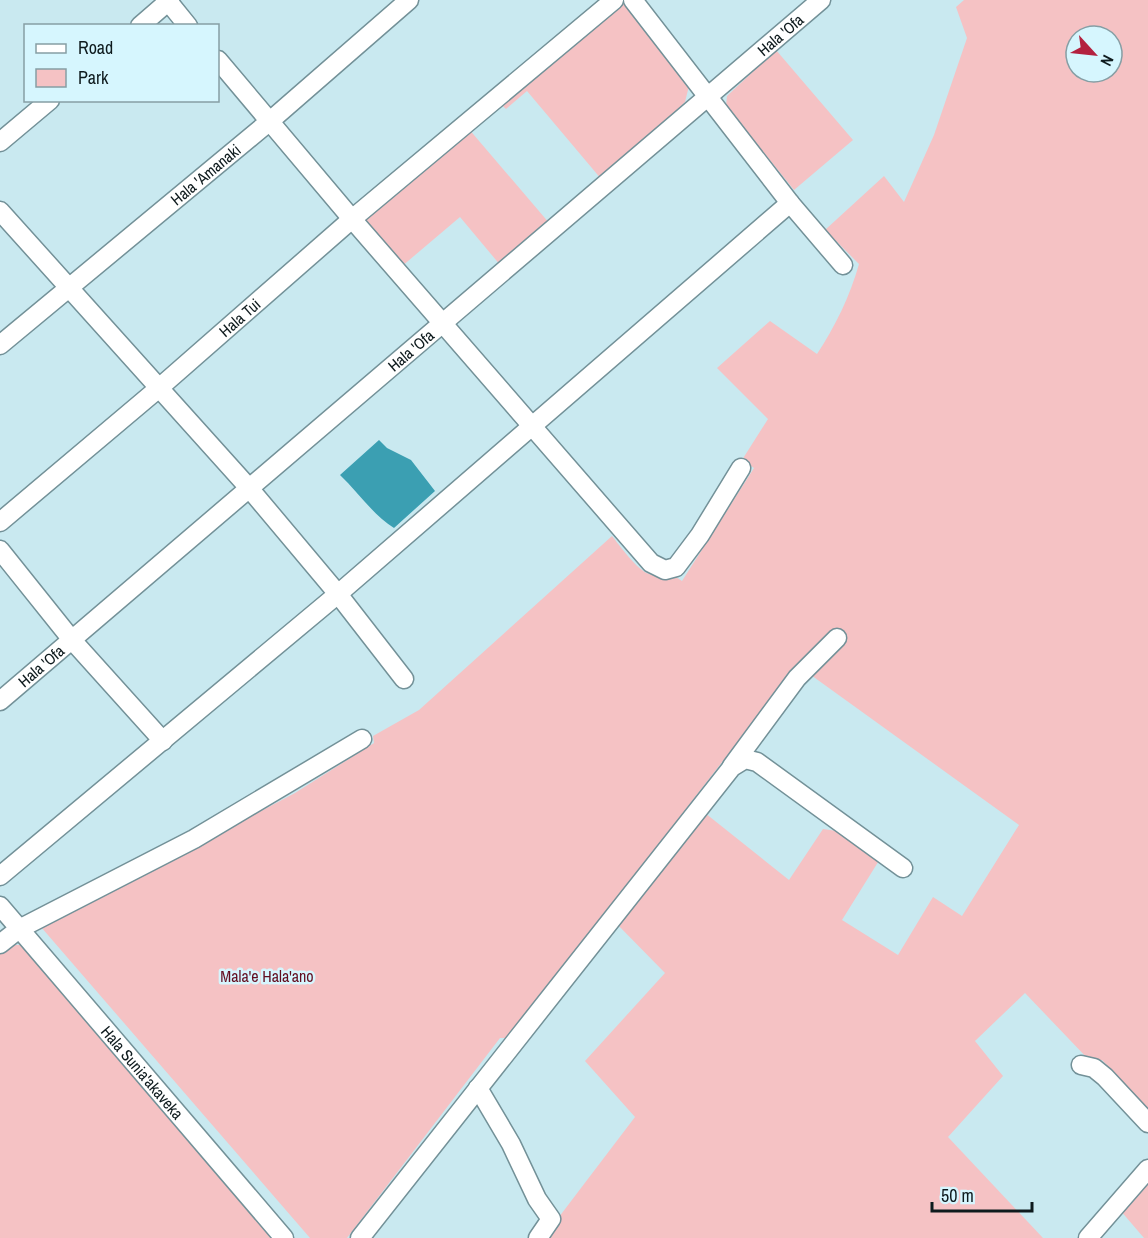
<svg xmlns="http://www.w3.org/2000/svg" width="1148" height="1238" viewBox="0 0 1148 1238" font-family="'Archivo Narrow',sans-serif">
<style>
.green{fill:#f5c2c4;fill-rule:evenodd}
.water{fill:#3b9fb2}
.lines{fill:none;stroke-linecap:round;stroke-linejoin:round}
.minor-casing{stroke:#739198;stroke-width:21}
.minor{stroke:#fff;stroke-width:18}
.labels{text-anchor:middle;dominant-baseline:central;stroke-width:5;stroke-linejoin:round;paint-order:stroke}
.street-label{font-size:16px;fill:#0e1a1d;stroke:#d6f6fe}
.park-label{font-size:16px;fill:#630c1f;stroke:#d6f6fe}
</style>
<rect width="100%" height="100%" fill="#c9e9f0"/>
<path class="green" d="M 603,0 L 623,0 L 689,86 L 685,102 L 637,151 L 602,180 L 527,91 L 506,109 L 490,94 Z
M 964,0 L 1148,0 L 1148,1109 L 1102,1060 L 1089,1060 L 1025,993 L 975,1041 L 1003,1076 L 948,1137 L 1043,1238 L 543,1238 L 635,1117 L 585,1061 L 665,973 L 614,921 L 705,813 L 789,880 L 823,829 L 844,832 L 880,859 L 842,920 L 898,955 L 933,897 L 962,916 L 1019,825 L 797,665 L 533,1007 L 507,1038 L 500,1038 L 347,1238 L 310,1238 L 41,927 L 295,793 L 374,743 L 373,736 L 419,710 L 612,536 C 620,546 637,570 649,574 C 661,578 672,573 682,581 L 754,468 L 742,460 L 768,419 L 717,368 L 770,321 L 817,354 C 835,327 850,296 859,264 L 825,230 L 884,176 L 904,202 L 934,135 L 967,38 L 956,7 ZM 1076,36 L 1112,36 L 1112,72 L 1076,72 Z
M 776,50 L 853,140 L 794,190 L 726,106 L 727,96 Z
M 468,128 L 550,224 L 501,266 L 460,217 L 401,267 L 364,224 L 365,215 Z
M 10,945 L 21,945 L 188,1136 L 274,1238 L 0,1238 L 0,949 Z
M 1148,1181 L 1148,1238 L 1144,1238 L 1120,1210 Z"/>
<path class="water" d="M 379,440 L 387,448 L 411,460 L 435,491 L 394,528 C 374,516 358,492 340,475 Z"/>
<g class="lines">
<defs>
<g id="minor">
<path d="M 167,0 L 188,26"/>
<path d="M 633,0 L 790,203"/>
<path d="M 140,26 L 170,0"/>
<path d="M 218,60 L 352,219 L 651,563 L 665,570 L 676,567 L 700,535 L 741,468"/>
<path d="M 0,142 L 50,100"/>
<path d="M 0,211 L 249,488 L 338,594 L 404,679"/>
<path id="s1" d="M 0,345 L 270,121 L 409,0"/>
<path id="s2" d="M 0,522 L 159,388 L 352,219 L 614,0"/>
<path d="M 0,550 L 72,640 L 163,741"/>
<path id="s3" d="M 0,701 L 821,0"/>
<path d="M 732,766 L 797,678 L 837,638"/>
<path d="M 0,876 L 338,594 L 790,203 L 843,265"/>
<path id="s4" d="M 0,906 L 284,1238"/>
<path d="M 0,944 L 19,929 L 194,839 L 362,739"/>
<path d="M 1081,1065 L 1094,1068 L 1105,1077 L 1148,1123"/>
<path d="M 478,1088 L 511,1144 L 537,1199 L 551,1219 L 538,1238"/>
<path d="M 360,1238 L 732,767 L 745,759 L 757,762 L 903,868"/>
<path d="M 1088,1238 L 1148,1169"/>
</g>
</defs>
<use href="#minor" class="minor-casing"/>
<use href="#minor" class="minor"/>
</g>
<g class="labels">
<g class="street-label">
<text stroke="none"><textPath href="#s3" startOffset="1026">Hala 'Ofa</textPath></text>
<text stroke="none"><textPath href="#s1" startOffset="267">Hala 'Amanaki</textPath></text>
<text stroke="none"><textPath href="#s2" startOffset="315">Hala Tui</textPath></text>
<text stroke="none"><textPath href="#s3" startOffset="540">Hala 'Ofa</textPath></text>
<text stroke="none"><textPath href="#s3" startOffset="54">Hala 'Ofa</textPath></text>
<text stroke="none"><textPath href="#s4" startOffset="219">Hala Sunia'akaveka</textPath></text>
</g>
<g class="park-label">
<text x="267" y="976">Mala'e Hala'ano</text>
</g>
</g>
<rect x="24" y="24" width="195" height="78" fill="#d6f6fe" stroke="#869ea4" stroke-width="1.5"/>
<rect x="36" y="44" width="30" height="9" fill="#ffffff" stroke="#869ea4" stroke-width="1.5"/>
<text x="78" y="54" font-size="18" fill="#0e1a1d">Road</text>
<rect x="36" y="69" width="30" height="18" fill="#f5c2c4" stroke="#869ea4" stroke-width="1.5"/>
<text x="78" y="84" font-size="18" fill="#0e1a1d">Park</text>
<g transform="translate(1094 54) rotate(117)"><circle r="28" fill="#d6f6fe" stroke="#869ea4" stroke-width="1.5"/>
<path d="M0-4.5L10 22L0 15L-10 22Z" fill="#b3213f"/>
<text y="-9" font-size="16" font-weight="bold" text-anchor="middle" fill="#0e1a1d">N</text>
</g>
<path d="M932 1202v9h100v-9" fill="none" stroke="#0e1a1d" stroke-width="3"/>
<text x="941" y="1202" font-size="18" fill="#0e1a1d" stroke="#d6f6fe" stroke-width="4.5" paint-order="stroke">50 m</text>
</svg>
